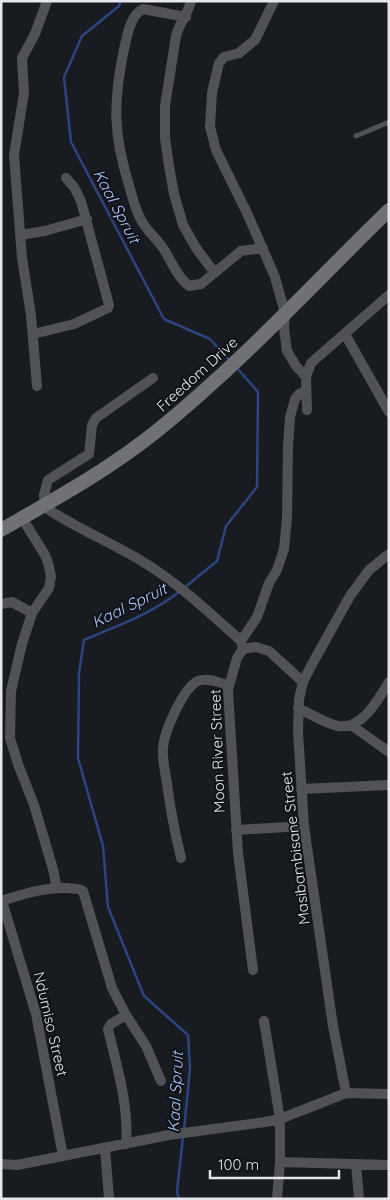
<svg xmlns="http://www.w3.org/2000/svg" width="390" height="1200" viewBox="0 0 390 1200" font-family="Quicksand,sans-serif">
<style>
.lines{fill:none;stroke-linecap:round;stroke-linejoin:round}
.stream{stroke:#2b4482;stroke-width:2.5}
.lane{stroke:#505255;stroke-width:5}
.street{stroke:#505255;stroke-width:10}
.secondary{stroke:#6f7176;stroke-width:14}
.labels{text-anchor:middle;dominant-baseline:central;stroke-width:4;stroke-linejoin:round;paint-order:stroke}
.street-label{font-size:15px;fill:#e5e7eb;stroke:#0f1217}
.water-label{font-size:16px;font-style:italic;fill:#adc7fe;stroke:#0f1217}
</style>
<rect width="100%" height="100%" fill="#181b20"/>
<g class="lines">
<path class="stream" d="M 121,1 L 119,6 L 82,36 L 64,77 L 71,142 L 164,319 L 210,339 L 231,362
M 184,588 L 217,561 L 226,526 L 257,487 L 258,392 L 236,367
M 180,591 C 152,614 116,626 84,640 L 79,673 L 78,758 L 103,846 L 108,907 L 144,996 L 188,1035 L 190,1068 L 184,1130
M 179,1199 L 177,1192 L 183,1136"/>
<path class="lane" d="M 356,136 L 389,122"/>
<path class="street" d="M 191,1 C 188,14 179,23 176,36 L 165,106 L 165,138 L 169,166 L 174,194 L 183,225 L 196,248 L 214,272
M 274,1 L 255,40 L 239,53 L 224,57 L 219,63 L 212,93 L 210,127 L 216,150 L 247,213 L 275,277 L 285,313 L 284,328 L 287,351 L 296,366 L 306,377
M 186,17 L 143,9 C 130,15 127,37 124,49 C 113,102 113,134 129,185 C 132,196 135,208 140,218 C 145,229 156,238 163,248 C 171,260 177,277 189,286 L 201,284 L 241,251 L 263,248
M 20,235 L 45,231 L 87,219
M 33,334 L 74,324 L 108,308 L 109,305 L 81,201 L 74,187 L 66,178
M 345,334 L 389,412
M 37,386 L 31,315 L 22,258 L 14,155 L 24,93 L 22,58 L 35,34 L 47,1
M 307,410 L 306,377 L 311,363 L 389,295
M 45,505 L 44,495 L 48,480 L 89,454 L 92,425 L 96,418 L 153,378
M 43,506 C 74,527 108,541 140,560 C 177,582 209,612 241,641
M 22,518 L 45,555 L 48,563 L 51,576 L 49,588 L 32,613 L 22,644 L 11,691 L 10,738 L 18,764 L 34,805 L 53,869 L 56,884 L 53,888
M 1,604 L 12,602 L 32,613
M 243,649 L 241,641 L 257,617 L 269,583 L 277,570 L 284,549 L 287,518 L 288,446 L 290,417 L 295,399 L 299,394 L 306,390
M 298,708 C 311,714 324,723 338,726 C 363,730 378,699 389,682
M 351,725 L 389,752
M 301,789 L 389,785
M 236,830 L 304,826
M 181,858 C 175,833 170,809 167,783 C 165,771 162,759 163,748 C 164,732 183,688 198,681 C 208,677 219,683 228,685
M 1,901 C 24,894 44,887 67,888 C 73,889 78,888 83,891 L 112,988 L 126,1015 L 146,1046 L 161,1081
M 2,901 L 36,1014 L 63,1156
M 253,970 L 238,853 L 228,690 L 237,658 L 243,649 L 256,647 L 269,651 L 303,682
M 264,1021 L 280,1119 L 280,1162 L 277,1199
M 346,1093 L 333,1026 L 304,826 L 298,732 L 299,699 L 303,682 L 311,666 L 350,596 L 369,570 L 389,554
M 126,1144 C 129,1105 117,1067 108,1029 L 111,1024 L 126,1015
M 105,1148 L 109,1199
M 280,1162 L 389,1165
M 1,1164 L 17,1165 L 169,1135 L 265,1122 L 280,1119 L 346,1093 L 389,1094
M 356,1164 L 359,1199"/>
<path class="secondary" d="M 1,530 C 55,499 110,469 158,430 C 241,363 313,284 389,210"/>
</g>
<g class="labels">
<g class="street-label">
<text transform="translate(197 374) rotate(-42)">Freedom Drive</text>
<text transform="translate(217 751) rotate(-92)">Moon River Street</text>
<text transform="translate(295 848) rotate(-97)">Masibambisane Street</text>
<text transform="translate(51 1024) rotate(77)">Ndumiso Street</text>
</g>
<g class="water-label">
<text transform="translate(117 206) rotate(62)">Kaal Spruit</text>
<text transform="translate(129 605) rotate(-26)">Kaal Spruit</text>
<text transform="translate(175 1092) rotate(-87)">Kaal Spruit</text>
</g>
</g>
<rect width="390" height="1200" fill="none" stroke="#e5e7eb" stroke-width="5"/>
<path d="M210 1170v8h129v-8" fill="none" stroke="#e5e7eb" stroke-width="2.5"/>
<text x="218" y="1170" font-size="15" fill="#e5e7eb" stroke="#0f1217" stroke-width="4" paint-order="stroke">100 m</text>
</svg>
